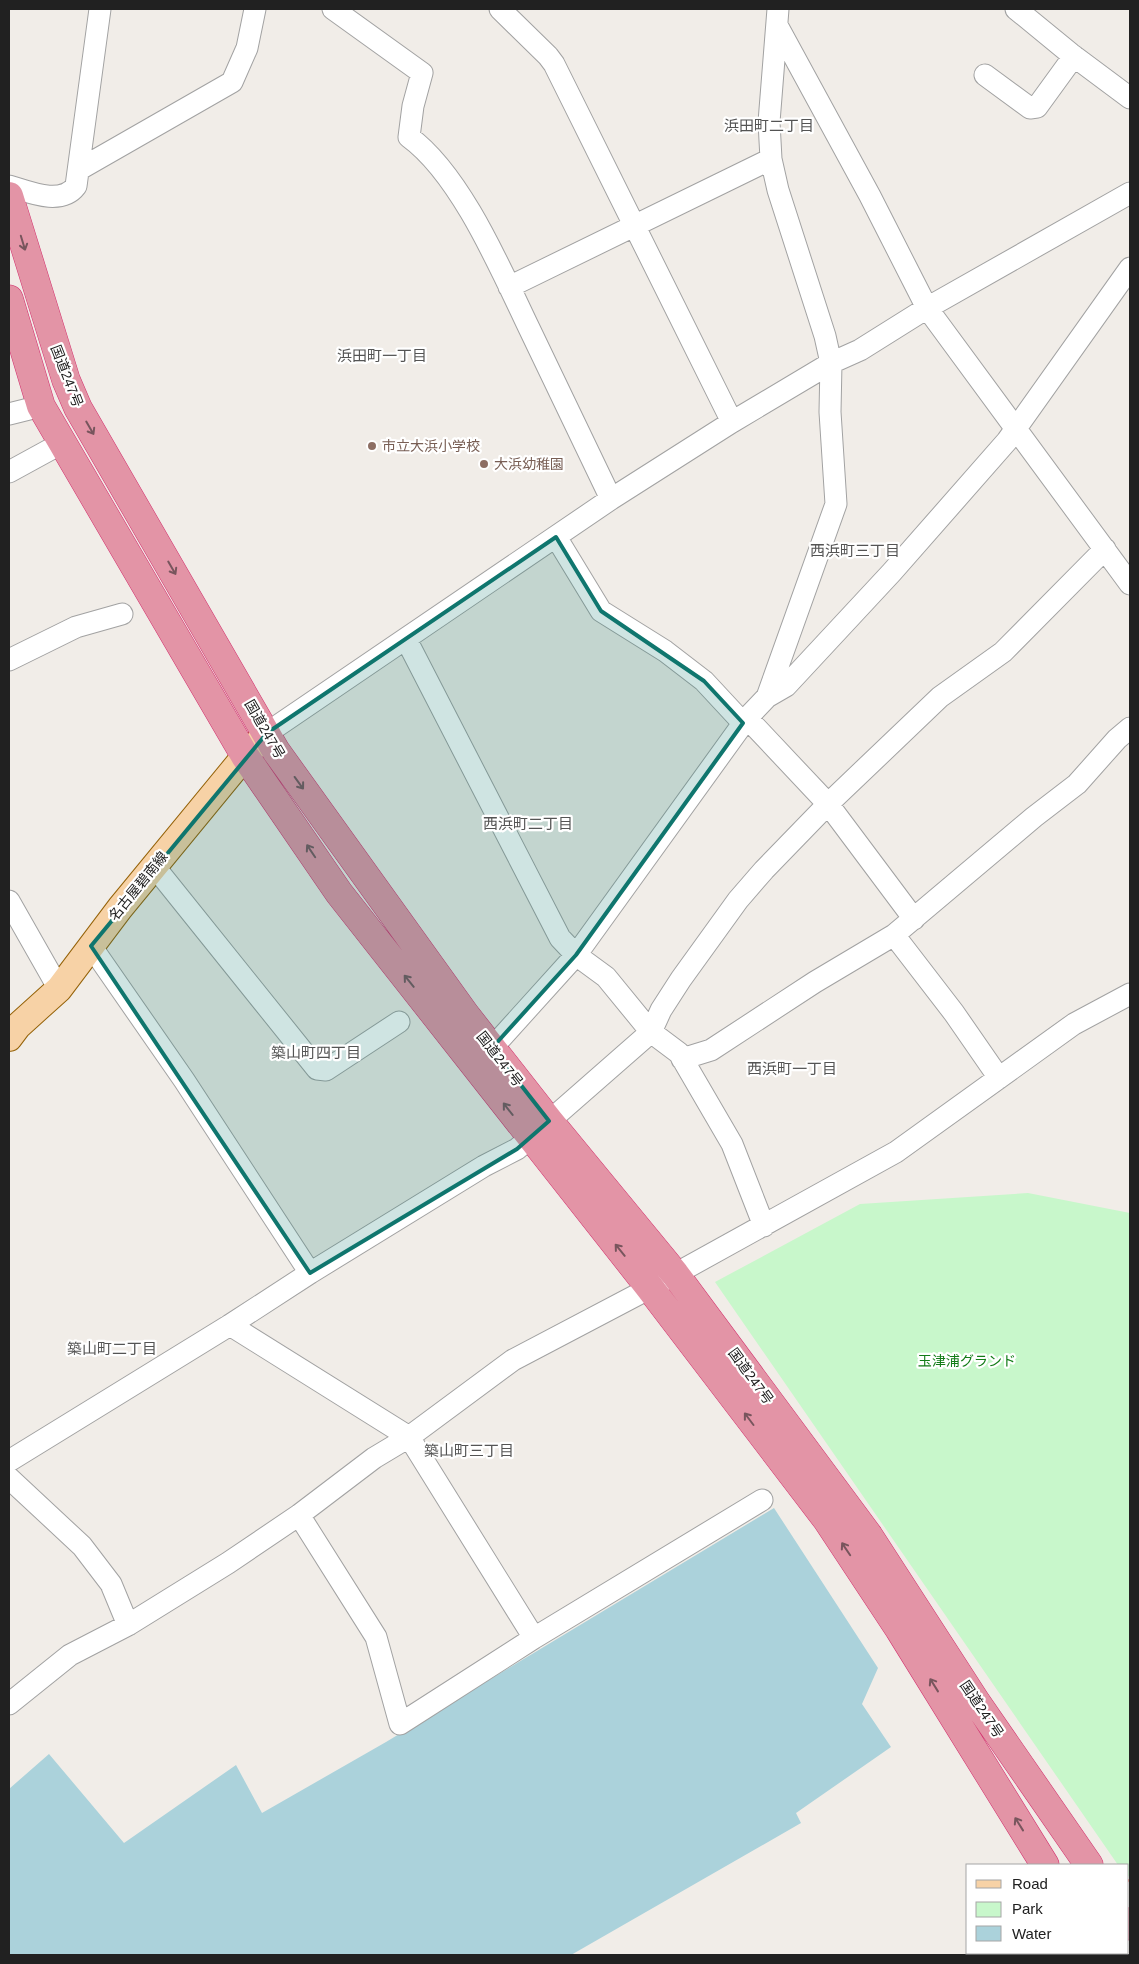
<svg xmlns="http://www.w3.org/2000/svg" width="1139" height="1964" viewBox="0 0 1139 1964" font-family="Helvetica,'Noto Sans JP',sans-serif">
<style>
.park{fill:#c8f7cb}
.water{fill:#abd2db}
.lines{fill:none;stroke-linecap:round;stroke-linejoin:round}
.minor-casing{stroke:#a2a2a2;stroke-width:23}
.major-casing{stroke:#956208;stroke-width:28}
.highway-casing{stroke:#d2316e;stroke-width:29}
.path{stroke:#f38077;stroke-width:3;stroke-dasharray:2.5 2.5;stroke-linecap:butt}
.minor{stroke:#fff;stroke-width:21}
.major{stroke:#f7d2a6;stroke-width:26}
.highway{stroke:#e394a6;stroke-width:28}
.oneway{stroke:#78555d}
.marked{fill:#0f766e;fill-opacity:0.2;stroke:#0f766e;stroke-width:4;stroke-linejoin:round}
.education-dot{fill:#8d6e63;stroke:#fff;stroke-width:2}
.labels{text-anchor:middle;dominant-baseline:central;stroke-width:4.5;stroke-linejoin:round;paint-order:stroke}
.street-label{font-size:14px;fill:#212121;stroke:#fff}
.education-label{font-size:14px;fill:#785e54;stroke:#fff;text-anchor:start}
.park-label{font-size:14px;fill:#127c17;stroke:#fff}
.neighbourhood-label{font-size:15px;fill:#545454;stroke:#fff}
</style>
<rect width="100%" height="100%" fill="#f1ede8"/>
<path class="park" d="M 1028,1193 L 1130,1213 L 1130,1877 L 1128,1876 L 1128,1865 L 1118,1865 L 715,1282 L 860,1204 Z"/>
<path class="water" d="M 774,1508 L 878,1668 L 862,1704 L 891,1747 L 796,1813 L 801,1823 L 571,1955 L 9,1955 L 9,1789 L 49,1754 L 124,1843 L 236,1765 L 262,1813 L 386,1742 Z"/>
<g class="lines">
<defs>
<path id="minor" d="M 333,9 L 422,73 L 413,106 L 409,137 C 461,175 501,270 529,328 C 556,385 584,442 611,499
M 500,9 L 548,56 L 554,64 L 732,422
M 1016,9 L 1071,54 L 1130,98
M 778,27 L 870,196 L 927,308 L 1130,584
M 985,75 L 1030,108 L 1037,107 L 1074,56
M 80,169 L 232,82 L 247,48 L 255,9
M 9,186 C 29,192 61,206 76,186 L 100,9
M 509,287 L 771,159
M 9,414 L 41,406
M 9,472 L 62,443
M 556,537 L 601,611 L 665,651 L 704,681 L 743,723
M 406,639 L 560,938 L 576,955 L 606,977 L 651,1032 L 679,1053 L 732,1144 L 764,1226
M 9,660 L 76,627 L 122,614
M 767,697 L 836,504 L 830,412 L 831,363 L 825,336 L 778,190 L 771,159 L 769,122 L 778,9
M 747,718 L 828,804 L 914,919
M 267,733 L 611,499 L 732,422 L 831,363 L 860,350 L 927,308 L 1130,193
M 154,866 L 317,1069 L 326,1070 L 399,1022
M 9,901 L 59,989
M 894,935 L 954,1013 L 999,1078
M 91,946 L 184,1080 L 310,1273
M 492,1048 L 576,955 L 747,718 L 767,697 L 786,686 L 892,572 L 1007,441 L 1130,268
M 682,1059 L 711,1050 L 815,982 L 894,935 L 1034,817 L 1077,784 L 1117,739 L 1130,728
M 230,1325 L 409,1437 L 534,1638
M 9,1461 L 230,1325 L 310,1273 L 484,1166 L 517,1149 L 530,1138 L 651,1032 L 661,1010 L 681,979 L 738,900 L 764,870 L 828,804 L 940,697 L 1003,652 L 1105,549
M 9,1478 L 82,1546 L 111,1584 L 128,1625
M 299,1515 L 376,1637 L 400,1724 L 534,1638 L 762,1500
M 9,1704 L 70,1655 L 128,1625 L 228,1563 L 299,1515 L 374,1458 L 409,1437 L 513,1360 L 650,1288 L 896,1152 L 1074,1024 L 1130,994"/>
<path id="major" d="M 9,1038 L 18,1026 L 59,989 L 120,908 L 245,756 L 267,733"/>
<path id="highway" d="M 9,196 L 66,380 L 78,408 L 276,751 L 465,1014 L 549,1121 L 675,1274 L 869,1536 L 977,1703 L 1089,1865
M 9,299 L 41,406 L 245,756 L 339,893 L 650,1288 L 827,1520 L 899,1629 L 1045,1865
M 1128,1922 L 1130,1926
M 1100,1955 L 1103,1953"/>
</defs>
<use href="#minor" class="minor-casing"/>
<use href="#major" class="major-casing"/>
<use href="#highway" class="highway-casing"/>
<path class="path" d="M 1128,1881 L 1130,1880
M 1056,1953 L 1058,1955
M 1022,1955 L 1026,1953
M 1042,1955 L 1045,1953"/>
<use href="#minor" class="minor"/>
<use href="#major" class="major"/>
<use href="#highway" class="highway"/>
</g>
<defs><path id="oneway-shaft" d="M-6 0H5M1.5-3L5.5 0L1.5 3" fill="none" stroke-width="1.6" stroke-linecap="round" stroke-linejoin="round" transform="scale(1.25)"/></defs>
<g class="oneway">
<use href="#oneway-shaft" transform="translate(23 243) rotate(73)"/>
<use href="#oneway-shaft" transform="translate(90 428) rotate(60)"/>
<use href="#oneway-shaft" transform="translate(172 568) rotate(60)"/>
<use href="#oneway-shaft" transform="translate(299 783) rotate(54)"/>
<use href="#oneway-shaft" transform="translate(311 851) rotate(-124)"/>
<use href="#oneway-shaft" transform="translate(409 981) rotate(-129)"/>
<use href="#oneway-shaft" transform="translate(508 1109) rotate(-128)"/>
<use href="#oneway-shaft" transform="translate(620 1250) rotate(-129)"/>
<use href="#oneway-shaft" transform="translate(749 1419) rotate(-127)"/>
<use href="#oneway-shaft" transform="translate(846 1549) rotate(-124)"/>
<use href="#oneway-shaft" transform="translate(934 1685) rotate(-122)"/>
<use href="#oneway-shaft" transform="translate(1019 1824) rotate(-122)"/>
</g>
<path class="marked" d="M 556,537 L 601,611 L 704,681 L 743,723 L 576,955 L 492,1048 L 549,1121 L 517,1149 L 310,1273 L 91,946 L 267,733 Z"/>
<g class="education-dot">
<circle cx="372" cy="446" r="5"/>
<circle cx="484" cy="464" r="5"/>
</g>
<g class="labels">
<g class="street-label">
<text transform="translate(67 376) rotate(69)">国道247号</text>
<text transform="translate(265 729) rotate(60)">国道247号</text>
<text transform="translate(138 886) rotate(-51)">名古屋碧南線</text>
<text transform="translate(500 1059) rotate(52)">国道247号</text>
<text transform="translate(751 1376) rotate(54)">国道247号</text>
<text transform="translate(982 1709) rotate(56)">国道247号</text>
</g>
<g class="education-label">
<text x="382" y="446">市立大浜小学校</text>
<text x="494" y="464">大浜幼稚園</text>
</g>
<g class="park-label">
<text x="967" y="1361">玉津浦グランド</text>
</g>
<g class="neighbourhood-label">
<text x="769" y="125">浜田町二丁目</text>
<text x="382" y="355">浜田町一丁目</text>
<text x="855" y="550">西浜町三丁目</text>
<text x="528" y="823">西浜町二丁目</text>
<text x="316" y="1052">築山町四丁目</text>
<text x="792" y="1068">西浜町一丁目</text>
<text x="112" y="1348">築山町二丁目</text>
<text x="469" y="1450">築山町三丁目</text>
</g>
</g>
<rect width="1139" height="1964" fill="none" stroke="#212121" stroke-width="20"/>
<rect x="966" y="1864" width="162" height="90" fill="#ffffff" stroke="#a6a6a6"/>
<rect x="976" y="1880" width="25" height="8" fill="#f7d2a6" stroke="#a6a6a6"/>
<text x="1012" y="1889" font-size="15" fill="#212121">Road</text>
<rect x="976" y="1902" width="25" height="15" fill="#c8f7cb" stroke="#a6a6a6"/>
<text x="1012" y="1914" font-size="15" fill="#212121">Park</text>
<rect x="976" y="1926" width="25" height="15" fill="#abd2db" stroke="#a6a6a6"/>
<text x="1012" y="1939" font-size="15" fill="#212121">Water</text>
</svg>
